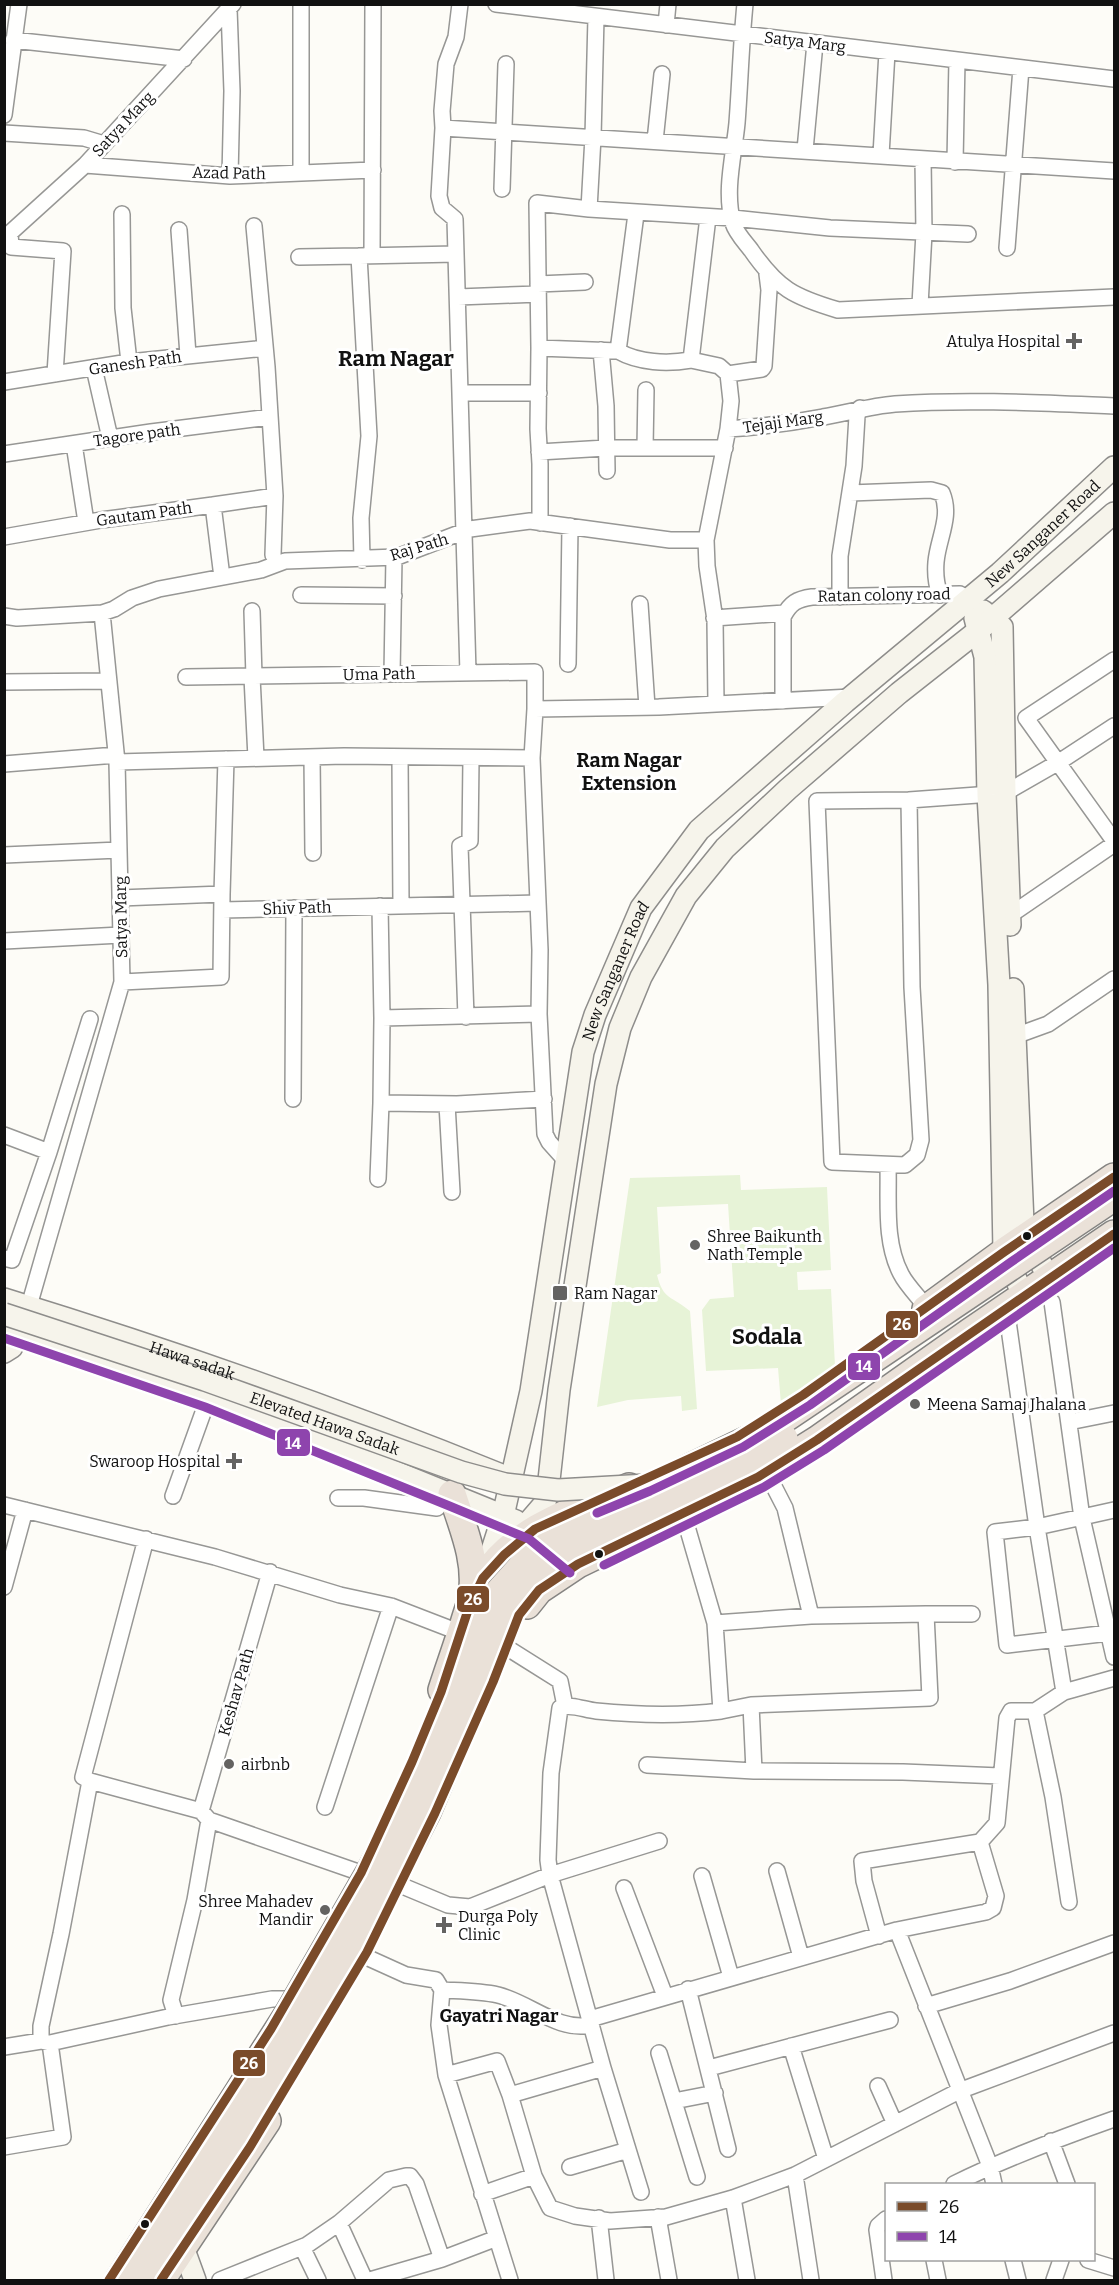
<svg xmlns="http://www.w3.org/2000/svg" width="1119" height="2285" viewBox="0 0 1119 2285" font-family="Bitter,serif">
<style>
.green{fill:#e7f3d7}
.lines{fill:none;stroke-linecap:round;stroke-linejoin:round}
.street-casing{stroke:#979795;stroke-width:18}
.secondary-casing{stroke:#8e8d8b;stroke-width:24}
.highway-casing{stroke:#858482;stroke-width:30}
.street{stroke:#fffffe;stroke-width:15}
.secondary{stroke:#f6f4eb;stroke-width:21}
.highway{stroke:#eae1d8;stroke-width:27}
.secondary-bridge-casing{stroke:#8e8d8b;stroke-width:24;stroke-linecap:butt}
.highway-bridge-casing{stroke:#858482;stroke-width:30;stroke-linecap:butt}
.secondary-bridge{stroke:#f6f4eb;stroke-width:21}
.highway-bridge{stroke:#eae1d8;stroke-width:27}
.bus-1-casing{stroke:#fff;stroke-width:14}
.bus-2-casing{stroke:#fff;stroke-width:14}
.bus-1{stroke:#7a4b2a;stroke-width:9}
.bus-2{stroke:#8e44ad;stroke-width:9}
.poi-dot{fill:#646362;stroke:#fff;stroke-width:2}
.bus-dot{fill:#111;stroke:#fff;stroke-width:2}
.labels{text-anchor:middle;dominant-baseline:central;stroke-width:6;stroke-linejoin:round;paint-order:stroke}
.street-label{font-size:16px;fill:#111;stroke:#fff}
.poi-label{font-size:16px;fill:#111;stroke:#fff;text-anchor:start}
.neighbourhood-label{font-size:18px;font-weight:bold;fill:#111;stroke:#fff}
.quarter-label{font-size:20px;font-weight:bold;fill:#111;stroke:#fff}
.district-label{font-size:22px;font-weight:bold;fill:#111;stroke:#fff}
.line-badge{stroke:#fff;stroke-width:2}
.badge-label{font-size:16px;text-anchor:middle;font-weight:bold;fill:#fff}
</style>
<rect width="100%" height="100%" fill="#fdfcf7"/>
<path class="green" d="M 740,1175 L 741,1190 L 827,1187 L 831,1270 L 797,1272 L 798,1290 L 831,1289 L 835,1366 L 781,1404 L 778,1368 L 706,1371 L 702,1310 L 710,1299 L 734,1297 L 728,1204 L 657,1207 L 661,1273 L 657,1275 C 663,1300 672,1296 690,1311 L 697,1409 L 682,1411 L 681,1396 L 628,1400 L 597,1407 L 630,1178 Z"/>
<g class="lines">
<defs>
<path id="street" d="M 460,4 L 456,37 L 446,64 L 442,111 L 443,128 L 439,196 L 442,208 L 455,219 L 468,673
M 496,4 L 1114,79
M 745,4 C 741,44 740,84 737,123 C 734,155 724,191 733,223 C 736,233 745,242 751,250 C 778,289 794,297 838,310 L 1114,297
M 229,9 L 232,91 L 230,176
M 596,17 L 593,137 L 589,209 L 733,218 L 830,228 L 968,234
M 666,25 L 668,4
M 13,40 L 184,59
M 4,115 L 19,4
M 443,128 L 1114,171
M 4,133 L 84,138 L 104,144
M 655,141 L 662,74
M 805,150 L 815,43
M 881,155 L 887,52
M 955,162 L 957,60
M 85,165 L 230,176 L 373,170
M 301,172 L 301,4
M 502,189 L 506,64
M 122,214 L 123,308 L 129,362
M 708,217 L 691,360 L 719,366 L 728,374 L 731,401 L 728,429
M 179,230 L 188,355
M 10,233 L 11,247 L 63,251 L 55,374
M 4,235 L 10,233 L 85,165 L 233,4
M 1007,248 L 1021,68
M 372,256 L 373,4
M 299,257 L 359,256
M 538,284 L 585,282
M 458,297 L 538,294
M 920,305 L 924,233 L 923,159
M 539,348 L 537,203 L 589,209
M 601,350 L 606,406 L 607,471
M 618,351 C 639,363 667,364 691,360
M 94,368 L 110,438
M 728,374 L 762,369 L 764,366 L 769,290 L 767,274
M 4,382 L 129,362 L 265,348
M 460,393 L 539,393
M 74,444 L 86,522
M 645,448 L 646,390
M 539,452 L 606,448 L 725,448
M 4,454 L 151,432 L 270,417
M 850,493 L 931,490 L 942,493 C 952,517 938,538 936,562 C 935,574 936,584 940,595
M 213,505 L 275,496 L 267,367 L 254,226
M 540,523 L 540,464 L 538,429 L 539,348 L 618,351 L 636,214
M 4,537 L 101,520 L 213,505 L 222,577
M 273,555 L 275,496
M 362,560 L 361,518 L 369,436 L 359,256 L 456,254
M 301,595 L 394,596
M 840,597 L 840,556 L 854,466 L 857,416 L 860,408
M 640,604 L 647,707
M 252,611 L 254,677
M 102,613 L 114,609 L 132,598 L 159,589 L 261,570 L 285,561 L 397,557 L 470,529 L 530,521 L 670,540 L 706,540
M 4,616 L 17,618 L 102,613 L 117,762 L 122,982 L 29,1306
M 714,618 L 785,613
M 1114,660 L 1026,718 L 1114,841
M 568,664 L 570,526
M 392,674 L 394,557
M 186,677 L 535,672 L 535,709 L 532,758 L 540,950 L 539,1014 L 545,1134 L 549,1142 L 566,1161
M 252,677 L 256,758
M 4,682 L 109,681
M 783,701 L 783,617 C 790,603 797,599 812,597 L 960,594 L 969,599
M 716,704 L 715,620 L 707,566 L 706,540 L 728,429 C 760,427 792,423 823,417 C 847,413 871,406 895,404 C 968,399 1041,403 1114,406
M 535,709 L 659,707 L 851,697
M 312,757 L 313,853
M 400,758 L 401,905
M 117,762 L 344,756 L 532,758
M 4,764 L 116,755
M 909,800 L 817,801 L 832,1162 L 905,1165 L 917,1155 L 921,1140 L 912,987 L 909,800 L 1005,793 L 1059,762 L 1114,726
M 4,855 L 119,850
M 222,894 L 226,759
M 120,898 L 222,894 L 221,977 L 122,982
M 380,906 L 382,1018
M 222,910 L 538,903
M 1009,916 L 1114,844
M 4,941 L 121,935
M 539,1014 L 382,1018 L 381,1103 L 457,1104 L 544,1099
M 466,1017 L 460,846 L 470,841 L 471,759
M 1015,1036 L 1048,1024 L 1114,979
M 293,1099 L 294,908
M 447,1104 L 452,1192
M 4,1135 L 49,1152
M 888,1166 C 889,1201 884,1242 901,1274 C 907,1286 919,1297 927,1308
M 378,1179 L 381,1103
M 4,1258 L 12,1260 L 49,1152 L 90,1019
M 1052,1302 L 1082,1518 L 1114,1657
M 1006,1307 L 1037,1527 L 1064,1692
M 1069,1422 L 1114,1413
M 766,1471 L 785,1508 L 811,1616
M 173,1496 L 209,1396
M 338,1498 L 364,1498 L 437,1508 L 452,1494
M 4,1505 L 215,1557 L 340,1595 L 391,1606 L 461,1633
M 683,1513 L 715,1623
M 4,1587 L 25,1510
M 926,1614 L 972,1614
M 1109,1633 L 1007,1645 L 995,1532 L 1037,1527 L 1114,1510
M 506,1647 L 560,1681 L 565,1706
M 751,1705 L 930,1698 L 926,1614 L 811,1616 L 715,1623 L 721,1711 L 751,1705 L 754,1771
M 1035,1711 L 1053,1797 L 1069,1902
M 647,1765 L 754,1771 L 903,1772 L 1000,1776
M 90,1781 L 83,1777 L 146,1539
M 325,1807 L 391,1606
M 201,1811 L 270,1572
M 777,1871 L 801,1957
M 702,1876 L 731,1977
M 400,1885 L 448,1905 L 470,1907 L 550,1875 L 548,1860 L 551,1773 L 560,1708 C 570,1703 585,1710 596,1711 C 637,1715 681,1716 721,1711
M 624,1888 L 665,1996
M 897,1930 L 990,2166 L 994,2184
M 879,1936 L 864,1881 L 862,1861 L 980,1842
M 364,1956 L 406,1975 L 436,1980 L 442,1990 L 439,2025 L 446,2075 L 510,2280
M 688,1989 L 728,2149
M 442,1990 C 460,1991 480,1991 498,1995 C 530,2003 558,2032 591,2025
M 926,2006 L 1010,1981 L 1114,1943
M 176,2016 L 171,2000 L 195,1900 L 209,1820 L 361,1873
M 590,2019 L 897,1930 L 986,1912 L 993,1908 L 996,1896 L 980,1842 L 997,1823 L 1007,1718 L 1011,1711 L 1035,1711 L 1064,1692 L 1114,1678
M 41,2041 L 41,2026 L 61,1934 L 90,1781 L 201,1811 L 209,1820
M 791,2046 L 826,2159
M 4,2047 L 41,2041 L 50,2043 L 168,2017 L 272,1999 L 289,1999
M 659,2053 L 697,2177
M 603,2068 L 550,1875 L 659,1841
M 709,2068 L 890,2020
M 446,2075 L 497,2061 L 510,2095
M 878,2086 L 895,2124
M 674,2101 L 715,2093
M 1051,2141 L 1067,2184
M 4,2147 L 63,2137 L 50,2043
M 570,2167 L 628,2150
M 795,2175 L 811,2280
M 954,2184 C 1006,2158 1060,2138 1114,2119
M 641,2192 L 603,2068 L 510,2095 L 534,2176 L 550,2208 L 575,2216 L 610,2221 L 666,2217 L 733,2198 L 795,2175 L 959,2091 L 1114,2033
M 482,2194 L 534,2176
M 733,2198 L 747,2280
M 658,2217 L 669,2280
M 599,2218 L 606,2280
M 339,2223 L 365,2280
M 302,2247 L 318,2280
M 934,2260 L 938,2280
M 1013,2260 L 1018,2280
M 1088,2260 L 1114,2268
M 220,2280 L 307,2245 L 339,2223 L 389,2180 L 406,2176 L 410,2176 L 416,2184 L 442,2259
M 370,2280 L 442,2259 L 497,2238
M 884,2280 L 877,2230 L 878,2226 L 886,2219
M 1054,2280 L 1061,2260"/>
<g id="secondary">
<path d="M 983,611 L 1002,627 L 1005,793 L 1010,925"/>
<path d="M 975,618 L 985,657 L 988,795 L 999,985 L 1004,1252 L 1023,1295"/>
<path d="M 1013,989 L 1023,1223 L 1027,1236 L 1049,1279"/>
<path id="s1" d="M 4,1299 C 173,1351 341,1410 504,1476"/>
<path d="M 4,1325 L 209,1396 L 516,1521"/>
<path d="M 4,1352 L 12,1347 L 24,1318"/>
<path d="M 526,1525 L 545,1503 L 549,1480 L 559,1390 L 606,1084 L 620,1028 L 641,977 L 686,896 L 725,848 L 788,789 L 899,693 L 979,630 L 1114,513"/>
<path id="s2" d="M 486,1569 L 503,1516 L 531,1391 L 583,1052 L 595,1015 L 641,908 L 699,830 L 845,702 L 1000,573 L 1114,467"/>
<path d="M 176,2239 L 183,2247 L 195,2280"/>
</g>
<path id="highway" d="M 926,1309 L 1004,1252 L 1114,1177
M 452,1494 C 463,1528 478,1561 472,1597
M 527,1605 L 539,1590 L 578,1564 L 758,1477 L 817,1440 L 970,1332 L 1114,1234
M 442,1690 C 448,1671 455,1652 461,1633 C 467,1615 472,1594 483,1578 C 515,1528 577,1509 629,1487
M 161,2280 L 267,2121"/>
</defs>
<use href="#street" class="street-casing"/>
<use href="#secondary" class="secondary-casing"/>
<use href="#highway" class="highway-casing"/>
<use href="#street" class="street"/>
<use href="#secondary" class="secondary"/>
<use href="#highway" class="highway"/>
<defs>
<g id="secondary-bridge">
<path id="s3" d="M 4,1314 L 205,1380 L 461,1472 L 505,1484 L 558,1490 L 647,1485"/>
</g>
<path id="highway-bridge" d="M 119,2280 L 290,2011 L 371,1870 L 423,1769 L 481,1623 L 496,1595 L 522,1566 L 542,1547 L 573,1527 L 654,1485 L 766,1431 L 1114,1197
M 145,2280 L 240,2138 L 356,1950 L 427,1812 L 512,1609 L 531,1583 L 555,1559 L 620,1524 L 756,1457 L 784,1438"/>
</defs>
<use href="#secondary-bridge" class="secondary-bridge-casing"/>
<use href="#highway-bridge" class="highway-bridge-casing"/>
<use href="#secondary-bridge" class="secondary-bridge"/>
<use href="#highway-bridge" class="highway-bridge"/>
<defs>
<path id="bus-1" d="M 109,2280 L 271,2029 L 361,1873 L 412,1762 L 441,1692 L 469,1607 L 483,1578 L 504,1555 L 535,1529 L 737,1437 L 803,1395 L 1004,1252 L 1114,1177
M 161,2280 L 250,2147 L 367,1952 L 435,1813 L 493,1682 L 519,1615 L 539,1590 L 578,1564 L 758,1477 L 817,1440 L 1114,1234"/>
<path id="bus-2" d="M 4,1338 L 205,1407 L 447,1505 L 529,1539 L 570,1573
M 597,1513 L 650,1491 L 743,1447 L 810,1405 L 1011,1262 L 1114,1191
M 604,1565 L 764,1487 L 824,1450 L 1114,1248"/>
</defs>
<use href="#bus-1" class="bus-1-casing"/>
<use href="#bus-2" class="bus-2-casing"/>
<use href="#bus-1" class="bus-1"/>
<use href="#bus-2" class="bus-2"/>
</g>
<g class="poi-dot">
<path d="M1071 332h6v6h6v6h-6v6h-6v-6h-6v-6h6z"/>
<circle cx="695" cy="1245" r="6"/>
<rect x="552" y="1285" width="16" height="16" rx="3"/>
<circle cx="915" cy="1404" r="6"/>
<path d="M231 1452h6v6h6v6h-6v6h-6v-6h-6v-6h6z"/>
<circle cx="229" cy="1764" r="6"/>
<circle cx="325" cy="1910" r="6"/>
<path d="M441 1916h6v6h6v6h-6v6h-6v-6h-6v-6h6z"/>
</g>
<g class="bus-dot">
<circle cx="1027" cy="1236" r="5"/>
<circle cx="599" cy="1554" r="5"/>
<circle cx="145" cy="2224" r="5"/>
</g>
<g class="labels">
<g class="street-label">
<text transform="translate(805 42) rotate(7)">Satya Marg</text>
<text transform="translate(123 124) rotate(-47)">Satya Marg</text>
<text transform="translate(229 173) rotate(1)">Azad Path</text>
<text transform="translate(135 363) rotate(-8)">Ganesh Path</text>
<text transform="translate(783 422) rotate(-8)">Tejaji Marg</text>
<text transform="translate(137 435) rotate(-8)">Tagore path</text>
<text transform="translate(144 514) rotate(-8)">Gautam Path</text>
<text stroke="none"><textPath href="#s2" startOffset="1233">New Sanganer Road</textPath></text>
<text transform="translate(419 547) rotate(-17)">Raj Path</text>
<text transform="translate(884 595) rotate(-1)">Ratan colony road</text>
<text transform="translate(379 674) rotate(-1)">Uma Path</text>
<text transform="translate(297 908) rotate(-2)">Shiv Path</text>
<text transform="translate(121 917) rotate(-91)">Satya Marg</text>
<text stroke="none"><textPath href="#s2" startOffset="614">New Sanganer Road</textPath></text>
<text stroke="none"><textPath href="#s1" startOffset="198">Hawa sadak</textPath></text>
<text stroke="none"><textPath href="#s3" startOffset="339">Elevated Hawa Sadak</textPath></text>
<text transform="translate(236 1692) rotate(-74)">Keshav Path</text>
</g>
<g class="poi-label">
<text x="1060" y="341" text-anchor="end">Atulya Hospital</text>
<text x="707" y="1236">Shree Baikunth<tspan x="707" dy="18">Nath Temple</tspan></text>
<text x="574" y="1293">Ram Nagar</text>
<text x="927" y="1404">Meena Samaj Jhalana</text>
<text x="220" y="1461" text-anchor="end">Swaroop Hospital</text>
<text x="241" y="1764">airbnb</text>
<text x="313" y="1901" text-anchor="end">Shree Mahadev<tspan x="313" dy="18">Mandir</tspan></text>
<text x="458" y="1916">Durga Poly<tspan x="458" dy="18">Clinic</tspan></text>
</g>
<g class="neighbourhood-label">
<text x="499" y="2016">Gayatri Nagar</text>
</g>
<g class="quarter-label">
<text x="629" y="760">Ram Nagar<tspan x="629" dy="23">Extension</tspan></text>
</g>
<g class="district-label">
<text x="396" y="358">Ram Nagar</text>
<text x="767" y="1336">Sodala</text>
</g>
</g>
<g class="line-badge">
<rect x="885" y="1310" width="34" height="29" rx="6" fill="#7a4b2a"/>
<rect x="847" y="1352" width="34" height="29" rx="6" fill="#8e44ad"/>
<rect x="276" y="1428" width="35" height="29" rx="6" fill="#8e44ad"/>
<rect x="456" y="1585" width="34" height="28" rx="6" fill="#7a4b2a"/>
<rect x="232" y="2049" width="34" height="28" rx="6" fill="#7a4b2a"/>
</g>
<g class="badge-label">
<text x="902" y="1330">26</text>
<text x="864" y="1372">14</text>
<text x="293" y="1449">14</text>
<text x="473" y="1605">26</text>
<text x="249" y="2069">26</text>
</g>
<rect width="1119" height="2285" fill="none" stroke="#111111" stroke-width="12"/>
<rect x="885" y="2183" width="210" height="78" fill="#ffffff" stroke="#a0a0a0" stroke-width="1.5"/>
<rect x="897" y="2202" width="30" height="9" fill="#7a4b2a" stroke="#a0a0a0" stroke-width="1.5"/>
<text x="939" y="2213" font-size="18" fill="#111111">26</text>
<rect x="897" y="2232" width="30" height="9" fill="#8e44ad" stroke="#a0a0a0" stroke-width="1.5"/>
<text x="939" y="2243" font-size="18" fill="#111111">14</text>
</svg>
